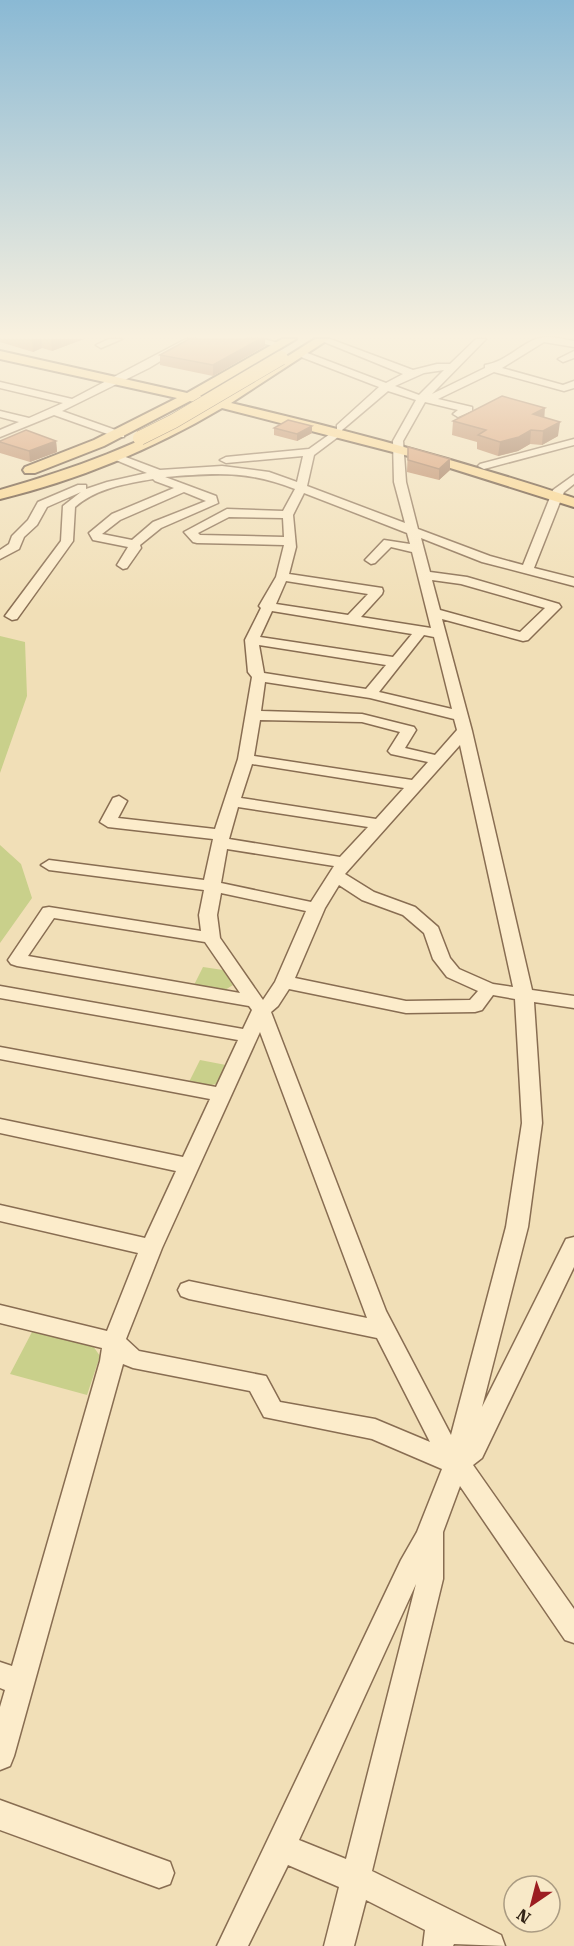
<svg xmlns="http://www.w3.org/2000/svg" width="574" height="1946" viewBox="0 0 574 1946" font-family="'Roboto Serif',serif">
<style>
.green{fill:#c9d08b}
.lines{fill:none;stroke-linecap:round;stroke-linejoin:round}
.minor-casing{stroke:#886d52;stroke-width:3}
.major-casing{stroke:#553b27;stroke-width:4}
.minor{fill:#fceccb;fill-rule:evenodd}
.major{fill:#fad48a;fill-rule:evenodd}
.major-bridge-casing{stroke:#553b27;stroke-width:15;stroke-linecap:butt}
.major-bridge{stroke:#fad48a;stroke-width:14}
.wall{fill:#b57e5a}
.shaded-wall{fill:#94674a}
.building{fill:#d39369;stroke:#94674a;stroke-width:1.5}
</style>
<rect width="100%" height="100%" fill="#f1dfb7"/>
<path class="green" d="M 0,636 L 25,642 L 27,696 L 0,773 Z
M 0,845 L 21,864 L 32,898 L 0,943 Z
M 203,967 L 223,970 L 233,985 L 225,990 L 194,985 Z
M 200,1060 L 226,1065 L 216,1084 L 207,1086 L 189,1082 Z
M 32,1332 L 93,1346 L 100,1356 L 87,1395 L 10,1374 Z"/>
<g class="lines">
<defs>
<path id="minor" d="M 109,339 L 122,339 L 101,348 L 96,345 Z
M 186,339 L 197,339 L 149,368 L 62,411 L 124,433 L 124,437 L 116,437 L 54,415 L 0,437 L 0,430 L 19,422 L 0,417 L 0,411 L 29,418 L 63,403 L 0,388 L 0,382 L 72,399 Z
M 247,339 L 264,339 L 285,345 L 280,348 Z
M 317,339 L 330,339 L 413,370 L 437,364 L 450,364 L 476,339 L 486,339 L 432,394 L 485,368 L 485,365 C 505,362 518,346 536,339 C 547,335 563,339 574,341 L 574,347 L 544,342 L 502,368 L 563,385 L 574,381 L 574,388 L 564,391 L 494,372 L 438,399 L 472,407 L 472,411 L 458,417 L 453,414 L 458,410 L 425,402 L 403,441 L 406,482 L 418,529 L 490,556 L 523,565 L 553,490 L 574,475 L 574,484 L 564,492 L 534,568 L 574,578 L 574,586 L 482,562 L 421,538 L 430,572 L 467,577 L 559,604 L 561,607 L 528,640 L 523,641 L 442,619 L 472,731 L 532,990 L 574,996 L 574,1008 L 534,1002 L 542,1123 L 528,1227 L 482,1407 L 566,1239 L 574,1237 L 574,1267 L 482,1458 L 473,1465 L 574,1609 L 574,1643 L 565,1640 L 460,1486 L 443,1532 L 443,1579 L 372,1871 L 501,1935 L 505,1946 L 454,1944 L 453,1946 L 423,1946 L 425,1930 L 366,1900 L 354,1946 L 324,1946 L 339,1887 L 288,1865 L 248,1946 L 217,1946 L 401,1560 L 417,1532 L 442,1469 L 372,1439 L 264,1417 L 250,1391 L 133,1368 L 123,1364 L 14,1756 L 10,1766 L 0,1770 L 0,1707 L 5,1690 L 0,1688 L 0,1662 L 12,1666 L 100,1361 L 102,1348 L 0,1323 L 0,1305 L 107,1331 L 138,1253 L 0,1221 L 0,1205 L 145,1238 L 176,1171 L 0,1133 L 0,1119 L 183,1157 L 210,1099 L 0,1059 L 0,1047 L 216,1087 L 238,1040 L 0,998 L 0,986 L 243,1029 L 252,1010 L 249,1006 L 17,966 L 11,964 L 8,960 L 43,908 L 49,907 L 201,931 L 199,915 L 204,890 L 49,870 L 41,865 L 49,860 L 204,880 L 213,839 L 108,827 L 100,822 L 113,798 L 119,796 L 127,801 L 118,818 L 215,829 L 238,759 L 252,677 L 248,672 L 245,640 L 261,608 L 259,606 L 276,577 L 284,545 L 197,543 L 193,542 L 184,532 L 227,509 L 283,511 L 295,489 C 247,470 215,473 165,477 L 216,496 L 218,503 L 161,528 L 140,545 L 141,548 L 127,568 L 123,569 L 117,565 L 128,547 L 93,540 L 89,533 L 112,514 L 174,488 L 155,481 L 153,479 C 125,484 97,488 75,507 L 73,541 L 17,619 L 12,620 L 5,616 L 61,541 L 63,506 L 81,492 L 47,507 L 37,525 L 24,537 L 19,549 L 0,559 L 0,550 L 9,544 L 12,536 L 28,520 L 38,502 L 78,485 L 86,485 L 86,489 L 107,482 L 147,473 L 111,458 L 111,454 L 115,453 L 160,470 L 222,466 L 269,472 L 297,482 L 303,456 L 226,463 L 220,460 L 226,457 L 309,449 L 337,429 L 337,425 L 379,387 L 296,355 L 296,351 L 302,351 L 386,383 L 403,374 ZM 444,370 L 419,395 L 395,386 L 424,373 ZM 388,391 L 416,400 L 393,441 L 394,482 L 405,523 L 307,486 L 314,455 L 342,434 L 342,430 ZM 184,492 L 206,501 L 153,522 L 132,540 L 102,534 L 120,520 ZM 304,493 L 407,533 L 410,544 L 384,540 L 365,560 L 371,564 L 375,563 L 391,547 L 412,552 L 431,628 L 361,617 L 382,594 L 383,591 L 382,588 L 289,574 L 296,547 L 293,515 ZM 229,517 L 283,518 L 284,537 L 200,535 L 198,533 ZM 432,580 L 461,584 L 545,608 L 520,632 L 440,610 ZM 286,581 L 368,594 L 348,615 L 276,604 ZM 272,611 L 412,634 L 393,657 L 260,637 ZM 424,635 L 434,637 L 452,709 L 379,692 ZM 259,645 L 386,665 L 366,689 L 264,673 ZM 265,682 L 370,698 L 454,719 L 457,730 L 435,755 L 405,748 L 416,730 L 414,727 L 362,714 L 261,711 ZM 260,720 L 362,722 L 400,732 L 388,751 L 391,754 L 428,762 L 412,780 L 254,756 ZM 460,745 L 513,987 L 493,984 L 459,969 L 450,958 L 438,927 L 415,907 L 374,892 L 345,874 ZM 252,764 L 404,788 L 376,819 L 241,798 ZM 238,807 L 368,827 L 340,857 L 229,839 ZM 227,849 L 334,866 L 311,902 L 221,883 ZM 339,885 L 362,900 L 403,915 L 424,933 L 433,959 L 447,977 L 478,991 L 470,1000 L 406,1001 L 295,978 L 325,908 ZM 221,893 L 306,911 L 275,982 L 263,1000 L 220,938 L 217,915 ZM 54,918 L 205,942 L 240,993 L 28,956 ZM 289,989 L 406,1013 L 475,1012 L 482,1010 L 493,995 L 515,999 L 522,1123 L 506,1227 L 451,1435 L 386,1311 L 271,1012 L 278,1006 ZM 260,1032 L 367,1318 L 189,1281 L 181,1284 L 178,1290 L 181,1296 L 189,1299 L 377,1338 L 430,1442 L 375,1419 L 280,1402 L 266,1376 L 139,1351 L 126,1339 L 162,1248 ZM 416,1584 L 346,1859 L 299,1840 Z
M 574,351 L 574,358 L 563,362 L 558,359 Z
M 574,439 L 574,445 L 484,469 L 478,466 L 480,464 Z
M 0,1800 L 170,1862 L 174,1873 L 170,1884 L 159,1888 L 0,1830 Z"/>
<path id="major" d="M 282,339 L 296,339 L 200,396 L 218,400 L 315,339 L 329,339 L 231,403 C 347,430 461,461 574,498 L 574,507 L 428,461 L 222,408 C 153,449 78,480 0,499 L 0,490 C 73,469 143,444 208,405 L 190,401 L 104,446 L 35,473 L 25,473 L 23,470 L 25,467 L 94,440 L 177,398 L 0,359 L 0,351 L 187,393 Z"/>
</defs>
<use href="#minor" class="minor-casing"/>
<use href="#major" class="major-casing"/>
<use href="#minor" class="minor"/>
<use href="#major" class="major"/>
<defs>
<path id="major-bridge" d="M 140,438 L 174,421 L 281,358"/>
</defs>
<use href="#major-bridge" class="major-bridge-casing"/>
<use href="#major-bridge" class="major-bridge"/>
</g>
<path class="wall" d="M 0,339 L 84,339 L 52,351 L 42,348 L 33,352 L 0,342 Z
M 265,346 L 213,376 L 160,365 L 160,355 Z
M 544,417 L 558,436 L 542,445 L 530,444 L 518,451 L 498,456 L 477,449 L 477,442 L 452,435 L 453,421 Z
M 312,426 L 312,433 L 297,441 L 274,435 L 274,428 Z
M 0,441 L 56,441 L 57,452 L 30,462 L 0,453 Z
M 408,447 L 450,470 L 439,480 L 407,472 Z"/>
<path class="shaded-wall" d="M 32,339 L 41,339 L 42,348 L 33,352 Z
M 51,339 L 84,339 L 52,351 Z
M 260,339 L 265,339 L 265,346 L 213,376 L 213,365 Z
M 545,408 L 544,422 L 533,414 Z
M 560,422 L 558,436 L 542,445 L 543,431 Z
M 312,426 L 312,433 L 297,441 L 297,434 Z
M 531,430 L 530,444 L 518,451 L 498,456 L 500,442 Z
M 56,441 L 57,452 L 30,462 L 29,451 Z
M 450,459 L 450,470 L 439,480 L 439,469 Z"/>
<path class="building" d="M 189,339 L 260,339 L 213,365 L 160,355 Z
M 502,396 L 545,408 L 533,414 L 560,422 L 543,431 L 531,430 L 519,437 L 500,442 L 478,435 L 486,430 L 453,421 Z
M 288,420 L 312,426 L 297,434 L 274,428 Z
M 26,430 L 56,441 L 29,451 L 0,442 L 0,441 Z
M 408,447 L 450,459 L 439,469 L 408,460 Z"/>
<linearGradient id="sky" x2="0" y2="1"><stop stop-color="#8ab9d4"/><stop offset="0.55" stop-color="#f9f1df"/><stop offset="1" stop-color="#f9f1df" stop-opacity="0"/></linearGradient>
<rect width="574" height="611" fill="url(#sky)"/>
<g transform="translate(532 1904) rotate(215)"><circle r="28" fill="#f8e9c8" stroke="#aa9b82" stroke-width="1.5"/>
<path d="M0-4.5L10 22L0 15L-10 22Z" fill="#9c1d21"/>
<text y="-9" font-size="16" font-weight="bold" text-anchor="middle" fill="#352618">N</text>
</g>
</svg>
